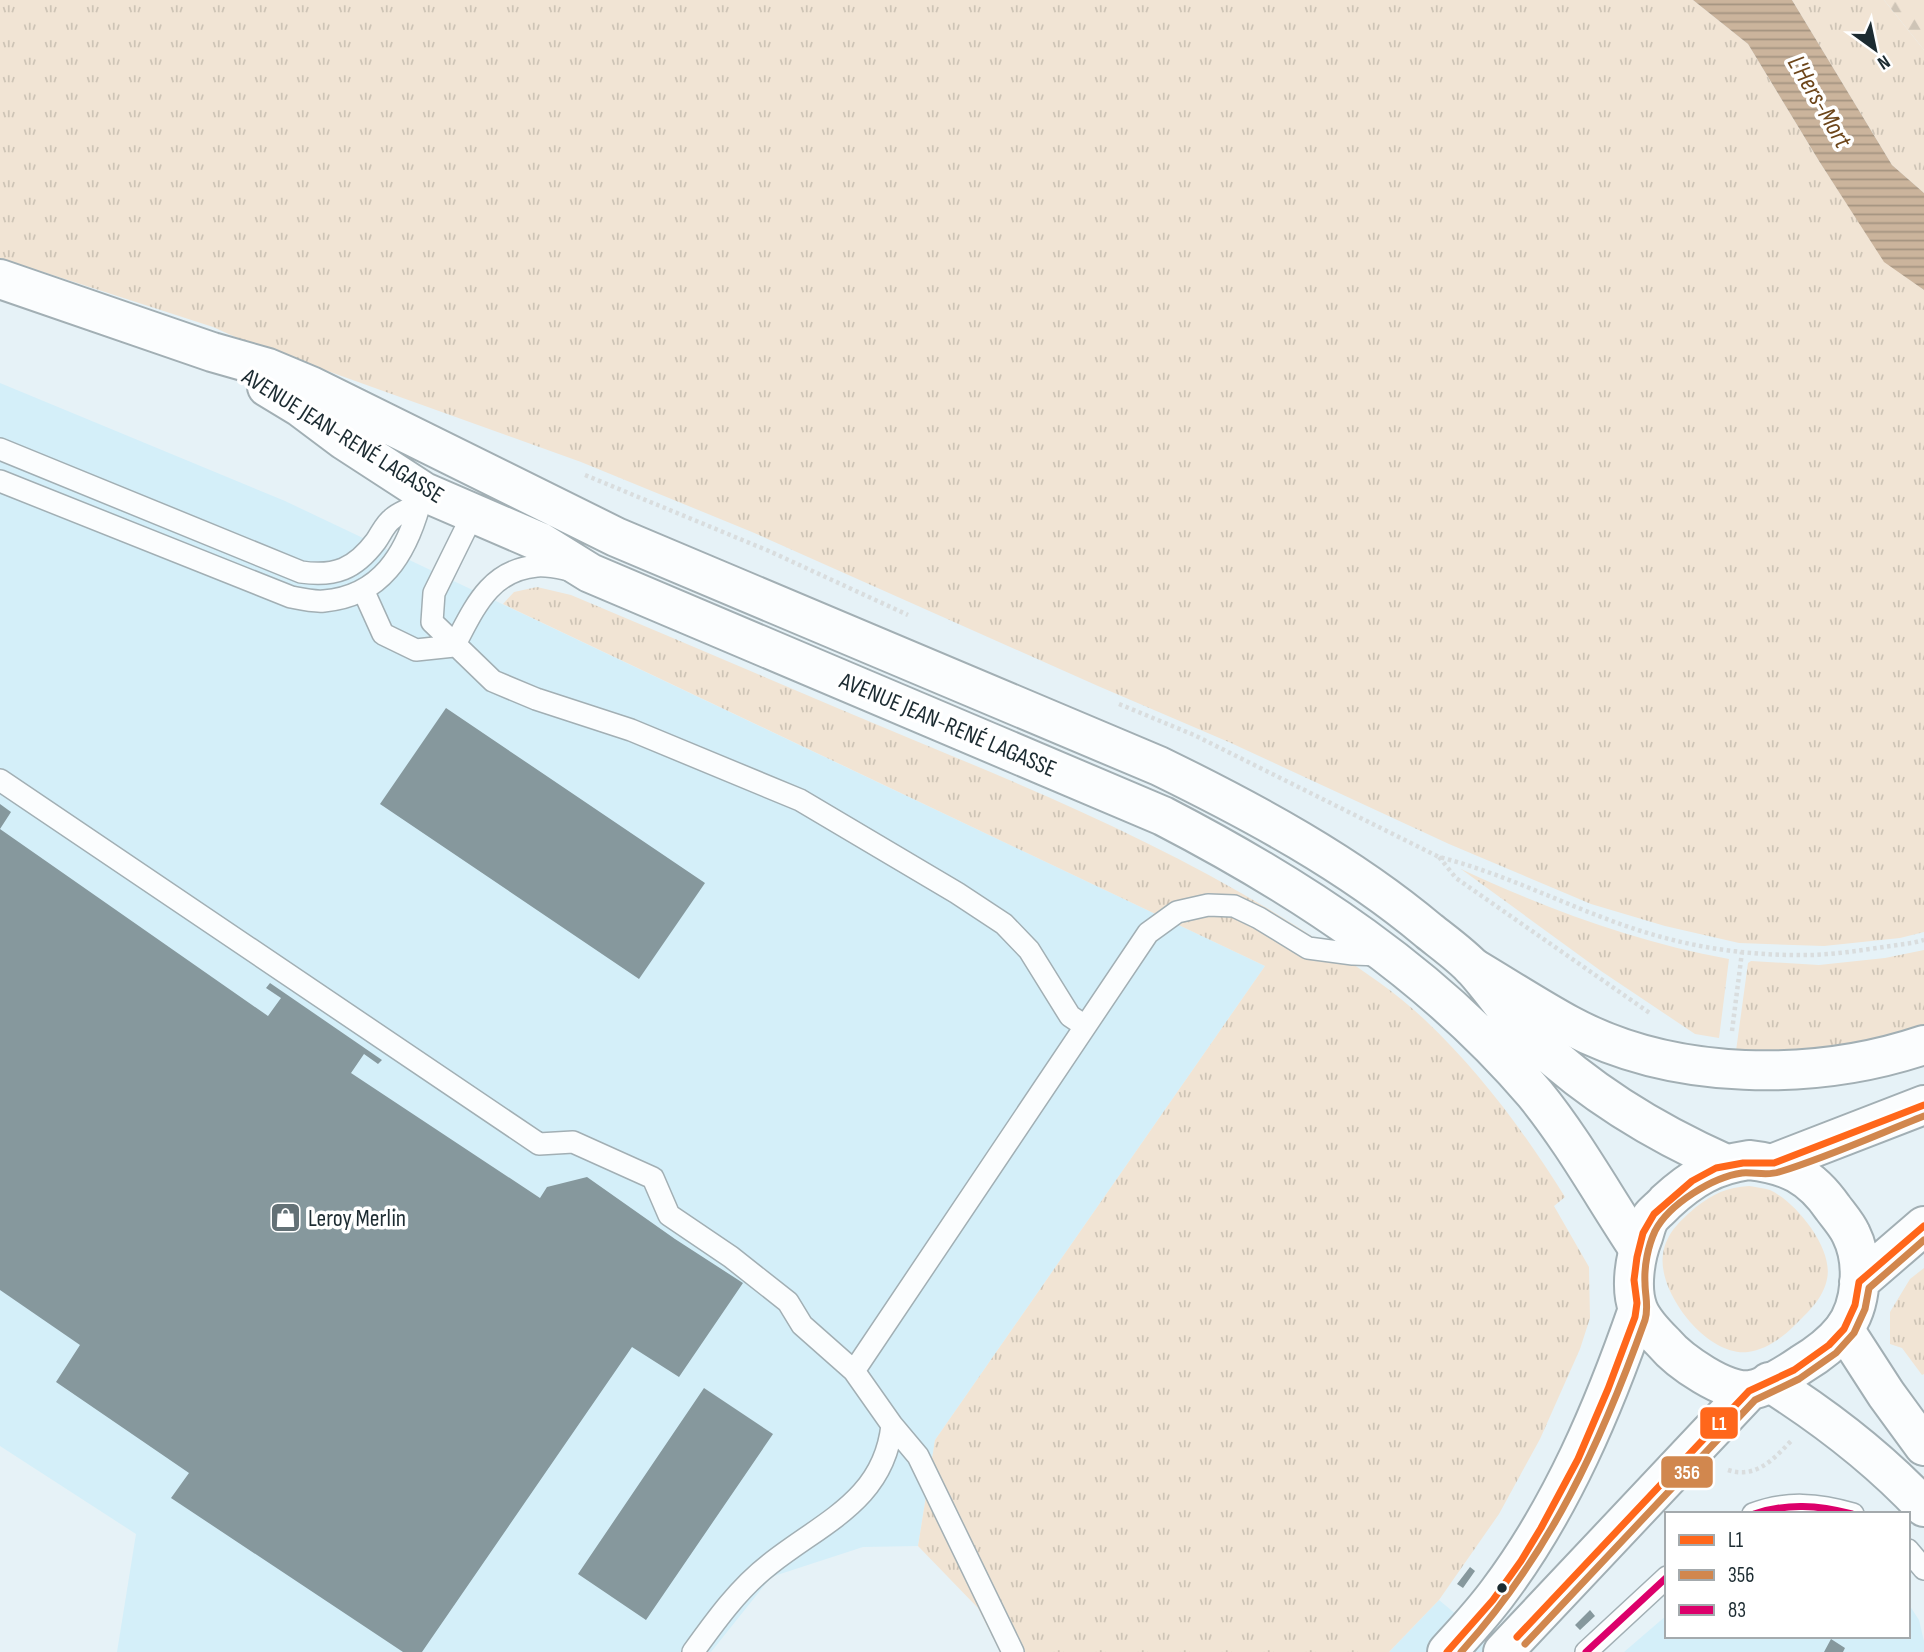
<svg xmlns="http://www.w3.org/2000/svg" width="1924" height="1652" viewBox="0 0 1924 1652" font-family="'Sofia Sans Condensed',sans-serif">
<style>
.built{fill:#d4eff9}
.grass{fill:url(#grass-tufts)}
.forest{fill:url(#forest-firs)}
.water{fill:url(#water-rules)}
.building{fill:#86989d}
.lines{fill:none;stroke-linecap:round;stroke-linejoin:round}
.lane-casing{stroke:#a2afb4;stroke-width:24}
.street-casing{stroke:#a2afb4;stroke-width:42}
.secondary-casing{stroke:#a2afb4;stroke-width:42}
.primary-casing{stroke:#a2afb4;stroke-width:42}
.path{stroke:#d9ddde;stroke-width:4.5;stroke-dasharray:3.5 3.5;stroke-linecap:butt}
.lane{stroke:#fbfdfe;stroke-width:21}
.street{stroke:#fbfdfe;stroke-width:38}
.secondary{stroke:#fbfdfe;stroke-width:38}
.primary{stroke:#fbfdfe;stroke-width:38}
.bus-1-casing{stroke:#fff;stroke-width:12}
.bus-2-casing{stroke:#fff;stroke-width:12}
.bus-3-casing{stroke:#fff;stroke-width:12}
.bus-1{stroke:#ff671b;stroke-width:7}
.bus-2{stroke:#d1874e;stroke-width:7}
.bus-3{stroke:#dc006b;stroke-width:7}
.bus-dot{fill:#1c2b31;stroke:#fff;stroke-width:2.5}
.labels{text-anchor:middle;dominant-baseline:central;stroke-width:7;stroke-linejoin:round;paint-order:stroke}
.street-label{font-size:24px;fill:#1c2b31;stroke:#fff}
.poi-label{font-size:24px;fill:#1c2b31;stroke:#fff;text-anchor:start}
.water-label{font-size:26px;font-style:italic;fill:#6d461b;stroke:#fff}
.line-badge{stroke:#fff;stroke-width:2.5}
.badge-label{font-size:19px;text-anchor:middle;font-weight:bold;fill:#fff}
</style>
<defs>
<pattern id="grass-tufts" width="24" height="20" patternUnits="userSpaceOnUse" patternTransform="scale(1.75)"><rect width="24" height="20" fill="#f1e4d4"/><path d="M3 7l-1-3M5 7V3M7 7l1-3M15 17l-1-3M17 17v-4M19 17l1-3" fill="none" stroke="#cec4b6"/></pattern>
<pattern id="forest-firs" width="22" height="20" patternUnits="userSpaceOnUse" patternTransform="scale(1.75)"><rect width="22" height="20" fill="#f1e4d4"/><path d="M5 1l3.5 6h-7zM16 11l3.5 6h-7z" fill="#cec4b6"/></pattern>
<pattern id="water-rules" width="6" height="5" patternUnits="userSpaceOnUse" patternTransform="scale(1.75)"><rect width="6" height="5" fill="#cbb49c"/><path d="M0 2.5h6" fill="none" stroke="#a49380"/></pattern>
</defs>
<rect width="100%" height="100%" fill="#e6f2f7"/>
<path class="built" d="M 0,383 L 285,501 L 1265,966 L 935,1440 L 918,1546 L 863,1547 L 771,1577 L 711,1652 L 117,1652 L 136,1534 L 0,1446 Z
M 1439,1600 L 1501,1652 L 1389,1652 Z
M 1908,1603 L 1919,1620 L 1924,1641 L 1924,1652 L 1624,1652 L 1667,1615 L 1667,1636 L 1908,1636 Z"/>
<path class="grass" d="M 0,0 L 1693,0 L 1748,44 L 1819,161 L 1884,261 L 1924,290 L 1924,932 L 1900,938 L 1824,946 L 1739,943 L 1665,926 L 1591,904 L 1449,844 L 1231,743 L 1098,686 L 752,532 L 581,462 L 308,364 L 273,354 L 213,327 L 0,258 Z
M 1792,0 L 1884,0 L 1924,50 L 1924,193 L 1892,165 Z
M 537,587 L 571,595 C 686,643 801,693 916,741 C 1059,800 1202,861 1331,949 C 1363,971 1397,993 1425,1020 C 1481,1073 1525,1133 1565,1197 L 1554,1206 L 1589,1267 L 1590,1318 L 1580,1349 L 1540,1439 L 1499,1514 L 1439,1600 L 1389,1652 L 1000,1652 L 978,1608 L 918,1546 L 935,1440 L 1265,966 L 503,604 L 514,592 Z
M 1461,869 C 1547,909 1635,942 1729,959 L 1719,1038 L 1695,1034 L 1601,971 Z
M 1924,950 L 1924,1025 C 1865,1048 1799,1052 1736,1051 L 1748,963 L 1751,961 L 1819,965 L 1885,958 Z
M 1749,1186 C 1755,1187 1764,1188 1770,1190 C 1796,1202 1834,1249 1827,1279 C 1823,1299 1808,1312 1794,1326 C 1782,1338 1765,1350 1748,1352 C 1707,1357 1657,1292 1663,1254 C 1666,1233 1681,1220 1696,1207 C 1713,1194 1727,1187 1749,1186 Z
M 1924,1268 L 1924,1374 L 1922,1375 L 1902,1348 L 1890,1344 L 1890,1312 L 1910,1279 Z"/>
<path class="forest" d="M 1884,0 L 1924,0 L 1924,50 Z"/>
<path class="water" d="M 1693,0 L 1792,0 L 1892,165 L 1924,193 L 1924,290 L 1884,262 L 1819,161 L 1748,44 Z"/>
<path class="building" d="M 446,708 L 705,883 L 639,979 L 380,804 Z
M 0,804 L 11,812 L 0,829 L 268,1016 L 281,998 L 266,988 L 270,983 L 382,1060 L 378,1064 L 364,1054 L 351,1073 L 540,1198 L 547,1187 L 587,1177 L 675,1239 L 743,1283 L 679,1377 L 632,1347 L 422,1652 L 403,1652 L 171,1498 L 189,1473 L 56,1382 L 80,1345 L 0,1290 Z
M 704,1388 L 773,1434 L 646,1620 L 578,1574 Z
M 1470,1567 L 1475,1571 L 1463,1588 L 1457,1584 Z
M 1590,1610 L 1595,1616 L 1580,1630 L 1575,1625 Z
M 1831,1639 L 1845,1648 L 1843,1652 L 1824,1652 Z"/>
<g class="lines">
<defs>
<path id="lane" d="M 0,449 L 301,572 C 335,577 355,569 376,541 C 381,534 385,524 392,519 C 401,510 417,509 422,497
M 0,481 L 291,597 C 301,599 313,602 324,601 C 381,596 406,554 420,503
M 473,514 L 434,593 L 432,622 L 493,681 L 536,699 L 631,730 L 800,800 L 957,893 L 1004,924 L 1029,950 L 1070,1016 L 1085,1026
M 364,592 L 383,634 L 416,650 L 454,646
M 454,646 C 474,609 489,570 537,566 C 548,565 560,568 570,570
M 0,780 L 539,1144 L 573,1142 L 653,1178 L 669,1215 L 731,1257 L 788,1302 L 802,1325 L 854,1371 L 892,1425 L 918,1456 L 1013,1652
M 854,1371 L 1148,933 L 1177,912 L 1208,905 L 1234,906 L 1259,918 L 1308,948 L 1353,954 L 1380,955
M 1753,1514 C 1786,1501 1819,1504 1853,1514
M 1908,1550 L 1924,1569
M 693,1652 C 716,1620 739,1588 770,1564 C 823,1522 884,1500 892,1425
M 1586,1652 L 1667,1577"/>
<path id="street" d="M 0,279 L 212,352 L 268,368 L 311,386 L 616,537 L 1159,766 C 1253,812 1348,863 1429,931 C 1444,943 1461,955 1474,969 C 1494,991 1510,1017 1532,1038 C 1587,1091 1656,1133 1726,1164
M 267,387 L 300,407 L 344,440 L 424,492 L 540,542 L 590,573 L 1163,816 C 1302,888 1433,974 1535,1094 C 1574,1142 1604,1197 1638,1248"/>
<path id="secondary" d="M 1844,1329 L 1886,1394 L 1924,1446
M 1769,1382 C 1826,1418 1878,1458 1924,1507"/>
<path id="primary" d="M 1472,967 C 1504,986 1536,1007 1569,1025 C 1673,1081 1814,1082 1924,1045
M 1749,1160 C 1787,1164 1811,1176 1833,1208 C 1839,1216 1847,1225 1851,1234 C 1865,1262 1862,1306 1843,1330 C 1832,1344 1817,1355 1802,1364 C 1789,1373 1765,1388 1750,1390 C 1726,1394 1679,1361 1664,1343 C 1655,1334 1643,1322 1638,1309 C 1630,1288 1635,1257 1643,1237 C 1645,1231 1647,1222 1651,1217 C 1655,1212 1662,1207 1666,1202 C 1692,1178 1714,1165 1749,1160 Z
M 1774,1163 L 1924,1105
M 1859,1282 L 1924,1226
M 1447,1652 C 1465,1632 1483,1613 1499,1591 C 1562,1507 1604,1407 1638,1309
M 1503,1652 L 1749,1391"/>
</defs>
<use href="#lane" class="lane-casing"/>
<use href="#street" class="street-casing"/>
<use href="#secondary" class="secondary-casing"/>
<use href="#primary" class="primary-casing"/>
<path class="path" d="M 585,475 L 769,551 L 908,615
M 1119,704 L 1194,735 L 1439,857 C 1518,877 1590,919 1669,939 C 1715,951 1765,956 1812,955 C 1845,954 1879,947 1912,943 L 1924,940
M 1439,857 L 1456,878 L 1651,1014
M 1732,1031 L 1742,952
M 1728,1470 C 1755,1479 1773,1460 1791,1441"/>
<use href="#lane" class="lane"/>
<use href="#street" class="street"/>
<use href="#secondary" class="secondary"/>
<use href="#primary" class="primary"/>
<defs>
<path id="bus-1" d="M 1517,1637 L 1749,1391 L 1794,1370 L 1829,1345 L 1844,1329 L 1855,1305 L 1859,1282 L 1924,1226
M 1447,1652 L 1493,1600 L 1521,1561 L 1541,1528 L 1578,1459 L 1608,1389 L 1635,1317 L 1637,1303 L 1634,1280 L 1637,1257 L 1643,1233 L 1654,1214 L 1692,1181 L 1716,1168 L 1743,1163 L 1774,1163 L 1924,1105"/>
<path id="bus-2" d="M 1525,1644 L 1755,1400 L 1799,1379 L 1836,1353 L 1854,1333 L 1865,1309 L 1869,1288 L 1924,1240
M 1461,1652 C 1550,1554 1601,1443 1645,1320 C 1649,1307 1645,1296 1645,1283 C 1644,1266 1648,1246 1655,1231 C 1669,1204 1713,1177 1742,1173 C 1754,1172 1768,1176 1779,1172 C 1828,1157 1876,1135 1924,1116"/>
<path id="bus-3" d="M 1754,1514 C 1787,1503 1818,1505 1852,1514
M 1586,1652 L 1667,1577"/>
</defs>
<use href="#bus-1" class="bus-1-casing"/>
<use href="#bus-2" class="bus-2-casing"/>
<use href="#bus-3" class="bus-3-casing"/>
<use href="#bus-1" class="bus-1"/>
<use href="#bus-2" class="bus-2"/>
<use href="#bus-3" class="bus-3"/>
</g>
<defs>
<symbol id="shop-square" viewBox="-11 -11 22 22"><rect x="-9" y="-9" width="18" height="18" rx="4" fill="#637176" stroke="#fff"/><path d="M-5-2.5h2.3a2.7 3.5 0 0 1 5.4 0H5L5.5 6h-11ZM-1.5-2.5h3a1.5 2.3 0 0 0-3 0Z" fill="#fff"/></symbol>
</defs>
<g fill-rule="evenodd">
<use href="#shop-square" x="268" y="1200" width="35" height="35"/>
</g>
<circle class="bus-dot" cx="1502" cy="1588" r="6"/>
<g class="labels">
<g class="street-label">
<text transform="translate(343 436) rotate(32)">AVENUE JEAN-RENÉ LAGASSE</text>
<text transform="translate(948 725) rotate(23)">AVENUE JEAN-RENÉ LAGASSE</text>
</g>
<g class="poi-label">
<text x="308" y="1218">Leroy Merlin</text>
</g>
<g class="water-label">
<text transform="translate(1819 102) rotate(60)">L'Hers-Mort</text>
</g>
</g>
<g class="line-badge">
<rect x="1699" y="1406" width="40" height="34" rx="7" fill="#ff671b"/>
<rect x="1660" y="1455" width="54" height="34" rx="7" fill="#d1874e"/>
</g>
<g class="badge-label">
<text x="1719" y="1430">L1</text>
<text x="1687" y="1479">356</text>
</g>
<rect x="1665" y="1512" width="245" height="126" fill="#ffffff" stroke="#a4aaad" stroke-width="2"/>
<rect x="1679" y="1535" width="35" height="10" fill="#ff671b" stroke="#a4aaad" stroke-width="2"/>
<text x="1728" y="1547" font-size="21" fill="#1c2b31">L1</text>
<rect x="1679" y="1570" width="35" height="10" fill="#d1874e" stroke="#a4aaad" stroke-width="2"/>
<text x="1728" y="1582" font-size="21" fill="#1c2b31">356</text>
<rect x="1679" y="1605" width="35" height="10" fill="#dc006b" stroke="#a4aaad" stroke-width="2"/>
<text x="1728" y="1617" font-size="21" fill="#1c2b31">83</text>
<g transform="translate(1875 49) rotate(147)" stroke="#ffffff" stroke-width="5" paint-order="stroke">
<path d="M0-5L12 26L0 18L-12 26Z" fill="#1c2b31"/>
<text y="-10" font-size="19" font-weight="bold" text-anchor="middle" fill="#1c2b31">N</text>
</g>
</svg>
